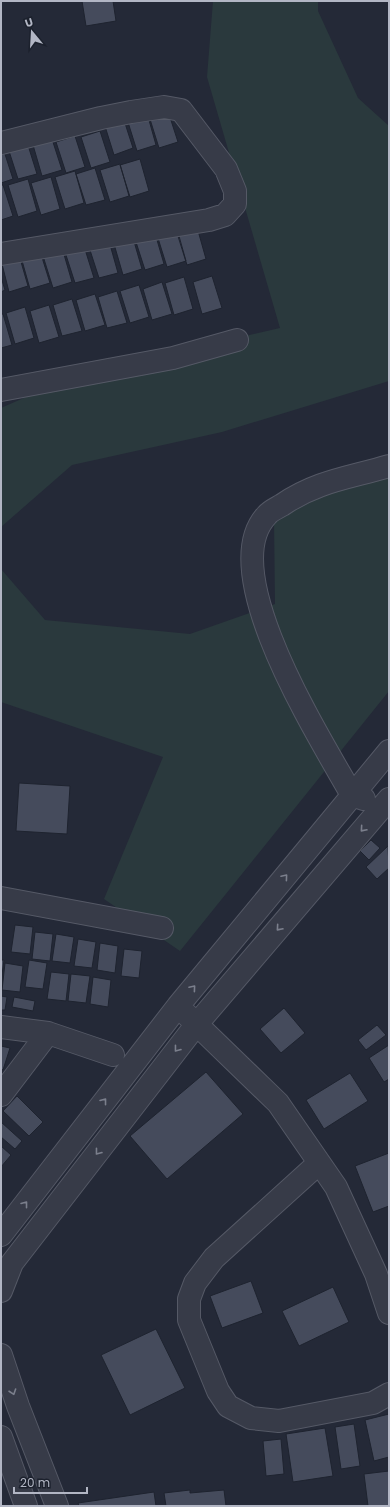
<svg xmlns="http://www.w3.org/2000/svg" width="390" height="1507" viewBox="0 0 390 1507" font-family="Poppins,sans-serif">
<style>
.green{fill:#2a393d}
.building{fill:#454b5c;stroke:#1e232f}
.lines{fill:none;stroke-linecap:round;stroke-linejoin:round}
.minor-casing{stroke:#555966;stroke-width:24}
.minor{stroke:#373b48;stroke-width:22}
.oneway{stroke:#7b7f8c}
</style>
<rect width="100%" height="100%" fill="#242937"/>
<path class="green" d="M 213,1 L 318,1 L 318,11 L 358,98 L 389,126 L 389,381 L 222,432 L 72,465 L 1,527 L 1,408 L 76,375 L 280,328 L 207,77 Z
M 389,462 L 389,691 L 180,951 L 104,899 L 163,757 L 1,702 L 1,569 L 45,620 L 190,634 L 275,604 L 274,520 Z"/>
<path class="building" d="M 82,1 L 113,1 L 116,21 L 86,26 Z
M 168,111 L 178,142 L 159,148 L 149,116 Z
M 147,113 L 156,145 L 137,151 L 127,119 Z
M 123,117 L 133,148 L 114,155 L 104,123 Z
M 100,131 L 110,162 L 91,168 L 81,137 Z
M 75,136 L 85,167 L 66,173 L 56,142 Z
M 52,139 L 62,170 L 42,176 L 33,145 Z
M 27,142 L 37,174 L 18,179 L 8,148 Z
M 3,148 L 13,179 L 1,183 L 1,149 Z
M 140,159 L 149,191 L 130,197 L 120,165 Z
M 120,164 L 129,196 L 110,202 L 100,170 Z
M 95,168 L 105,200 L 86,205 L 76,174 Z
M 75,171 L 84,203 L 65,209 L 55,177 Z
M 51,177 L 60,209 L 41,215 L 31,183 Z
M 28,179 L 37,211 L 18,217 L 8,185 Z
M 1,185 L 3,185 L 13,216 L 1,220 Z
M 197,227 L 206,259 L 187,265 L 177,233 Z
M 177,229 L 186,261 L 167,267 L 157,235 Z
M 155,233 L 164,264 L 145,270 L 135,239 Z
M 133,238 L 142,269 L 123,275 L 114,244 Z
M 109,241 L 118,273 L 99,278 L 89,247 Z
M 84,246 L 94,278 L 75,283 L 65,252 Z
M 40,251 L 50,283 L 30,289 L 21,257 Z
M 63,251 L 72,282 L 53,288 L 43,256 Z
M 19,255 L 28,286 L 9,292 L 1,260 Z
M 212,276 L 222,308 L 202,314 L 193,282 Z
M 1,277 L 5,290 L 1,292 Z
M 184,277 L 193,309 L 174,315 L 165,283 Z
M 162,282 L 172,314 L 152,320 L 143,289 Z
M 139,285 L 149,317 L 130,323 L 120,291 Z
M 117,291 L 127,323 L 107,328 L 98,297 Z
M 95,294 L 105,325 L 85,331 L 76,300 Z
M 72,299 L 82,331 L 62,336 L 53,305 Z
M 49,305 L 59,337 L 39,343 L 30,311 Z
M 25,307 L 34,338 L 15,344 L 6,313 Z
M 1,314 L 3,314 L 12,345 L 1,348 Z
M 19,783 L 70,786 L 67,834 L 16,831 Z
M 371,840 L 380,848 L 369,860 L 360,851 Z
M 388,846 L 389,868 L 377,879 L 366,867 Z
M 15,925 L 33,927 L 30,954 L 11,952 Z
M 35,932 L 53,934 L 50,961 L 32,959 Z
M 56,934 L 74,937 L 70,963 L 52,961 Z
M 78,939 L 96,942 L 92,968 L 74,966 Z
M 100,943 L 118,946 L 115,973 L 97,970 Z
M 124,949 L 142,951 L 139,978 L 121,976 Z
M 1,960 L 4,960 L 1,982 Z
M 29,960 L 47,963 L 43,989 L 25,987 Z
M 5,963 L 23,966 L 20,992 L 2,990 Z
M 51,972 L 69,974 L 66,1001 L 47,999 Z
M 71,974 L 90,976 L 86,1003 L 68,1001 Z
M 93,977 L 111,980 L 108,1007 L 90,1004 Z
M 1,996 L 7,997 L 5,1010 L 1,1010 Z
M 14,997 L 35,1001 L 33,1011 L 12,1007 Z
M 284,1008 L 305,1033 L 281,1053 L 260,1029 Z
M 377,1025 L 386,1035 L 366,1050 L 358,1040 Z
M 389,1045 L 389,1079 L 384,1082 L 369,1058 Z
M 1,1046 L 10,1048 L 3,1070 L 1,1069 Z
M 206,1072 L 243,1114 L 167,1179 L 130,1136 Z
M 350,1073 L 368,1101 L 324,1129 L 306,1100 Z
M 17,1096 L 43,1122 L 29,1136 L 3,1111 Z
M 1,1122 L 22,1141 L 15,1149 L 1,1137 Z
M 1,1146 L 11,1155 L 1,1167 Z
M 389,1153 L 389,1206 L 373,1212 L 355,1166 Z
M 251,1281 L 263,1313 L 222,1328 L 210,1296 Z
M 333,1287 L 349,1322 L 299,1346 L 282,1311 Z
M 156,1329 L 185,1388 L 130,1415 L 101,1355 Z
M 389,1414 L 389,1457 L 374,1461 L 365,1420 Z
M 354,1424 L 360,1466 L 341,1469 L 335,1427 Z
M 325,1428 L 333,1476 L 293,1482 L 286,1434 Z
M 281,1439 L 284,1474 L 266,1476 L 263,1441 Z
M 389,1471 L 389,1506 L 368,1506 L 364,1474 Z
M 190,1490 L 190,1493 L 224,1490 L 226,1506 L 166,1506 L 164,1493 Z
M 154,1492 L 156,1506 L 79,1506 L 78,1503 Z"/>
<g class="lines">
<defs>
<path id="minor" d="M 1,143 L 101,118 L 131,112 L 164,107 L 181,110 L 226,169 L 235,191 L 235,204 L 225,215 L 209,220 L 1,254
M 1,390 L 173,358 L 237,340
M 364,799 L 352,795 C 322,741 213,571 267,515 C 270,511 277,508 282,505 C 317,481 349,478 389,466
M 1,898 L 162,928
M 186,1014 L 278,1103 L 336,1187 L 376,1274 L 389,1313
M 1,1027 L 48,1033 L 113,1055
M 1,1095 L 48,1033
M 319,1163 L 214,1258 L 195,1283 L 189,1299 L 189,1320 L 218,1391 L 228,1406 L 251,1418 L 279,1421 L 373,1403 L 389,1394
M 1,1235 L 178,1006 L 389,751
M 1,1291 L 12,1263 L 196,1025 L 389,799
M 1,1355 L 18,1406 L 57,1506
M 1,1437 L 26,1506"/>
</defs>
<use href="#minor" class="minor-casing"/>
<use href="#minor" class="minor"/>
</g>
<defs><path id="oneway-chevron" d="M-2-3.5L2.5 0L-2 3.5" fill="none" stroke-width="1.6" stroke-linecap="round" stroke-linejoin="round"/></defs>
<g class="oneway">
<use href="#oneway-chevron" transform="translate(363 829) rotate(131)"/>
<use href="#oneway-chevron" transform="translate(285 877) rotate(-50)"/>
<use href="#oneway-chevron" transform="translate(279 928) rotate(131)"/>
<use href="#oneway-chevron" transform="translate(193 988) rotate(-50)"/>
<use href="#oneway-chevron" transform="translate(177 1049) rotate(128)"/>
<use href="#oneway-chevron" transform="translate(104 1101) rotate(-52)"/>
<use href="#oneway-chevron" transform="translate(98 1152) rotate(128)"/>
<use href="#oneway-chevron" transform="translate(25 1204) rotate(-52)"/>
<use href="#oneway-chevron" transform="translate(13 1392) rotate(71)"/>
</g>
<rect width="390" height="1507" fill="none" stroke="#b2b6c4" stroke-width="4"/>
<g transform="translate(32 32) rotate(342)" stroke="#1c212d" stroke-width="3" paint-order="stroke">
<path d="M0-3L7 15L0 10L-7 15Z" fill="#b2b6c4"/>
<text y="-6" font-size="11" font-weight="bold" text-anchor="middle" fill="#b2b6c4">U</text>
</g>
<path d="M14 1487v6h73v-6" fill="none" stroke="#b2b6c4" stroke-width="2"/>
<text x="20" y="1487" font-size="12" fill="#b2b6c4" stroke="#1c212d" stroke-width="3" paint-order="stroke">20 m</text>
</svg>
